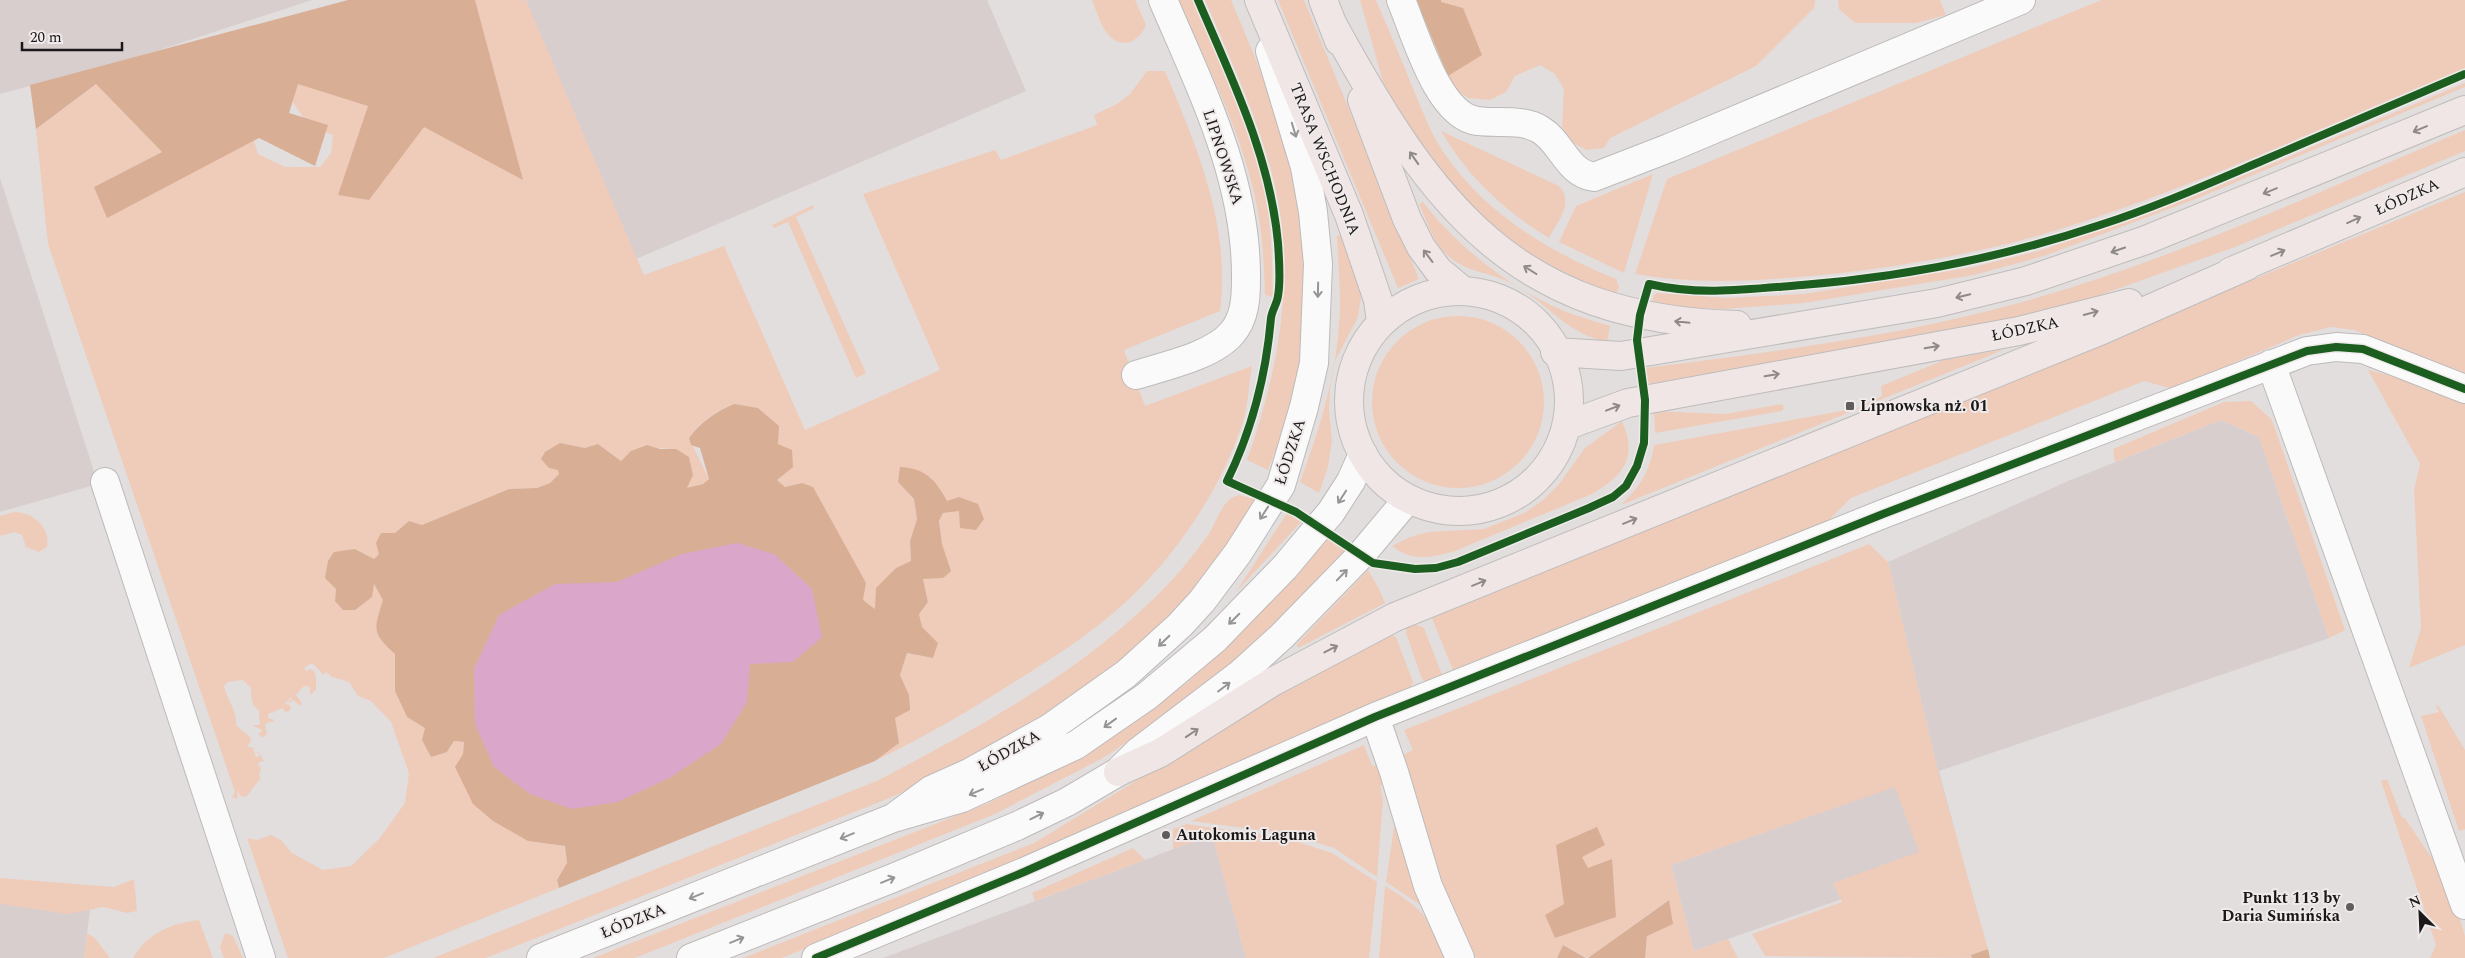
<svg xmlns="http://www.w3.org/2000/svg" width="2465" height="958" viewBox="0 0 2465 958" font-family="Spectral,serif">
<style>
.built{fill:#d8cece}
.green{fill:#efccba}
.forest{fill:#d8ae95}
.water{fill:#daa7ca}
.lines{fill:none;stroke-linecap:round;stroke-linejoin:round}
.street-casing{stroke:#bdbaba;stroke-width:30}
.secondary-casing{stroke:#bdbaba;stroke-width:30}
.primary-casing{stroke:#bebcbc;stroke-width:30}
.street{stroke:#fbfafa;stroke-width:28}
.secondary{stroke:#fbfafa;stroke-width:28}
.primary{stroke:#efe6e5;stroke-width:28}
.cycleway-casing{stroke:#f0eaea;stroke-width:11}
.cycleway{stroke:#1b5e20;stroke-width:8}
.oneway{stroke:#8f8989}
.oneway2{stroke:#969494}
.poi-dot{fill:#605d5d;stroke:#f0eaea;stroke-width:2}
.labels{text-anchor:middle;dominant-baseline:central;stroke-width:4;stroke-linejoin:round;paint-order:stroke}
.street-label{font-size:16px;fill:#1a1818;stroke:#f0eaea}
.poi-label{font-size:16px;font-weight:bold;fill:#1a1818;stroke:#f0eaea;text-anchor:start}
</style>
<rect width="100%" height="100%" fill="#e2dede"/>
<path class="built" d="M 0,0 L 312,0 L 153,52 L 0,94 Z
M 524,0 L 987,0 L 1026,91 L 634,260 Z
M 0,178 L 98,484 L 0,512 Z
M 2221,420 L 2259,437 L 2329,638 L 1939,771 L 1962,857 L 1694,951 L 1671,865 L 1938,771 L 1888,562 L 2068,481 Z
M 1212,834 L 1246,958 L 883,958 L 1145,860 Z
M 0,892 L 91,902 L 84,958 L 0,958 Z"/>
<path class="green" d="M 459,0 L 526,0 L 644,275 L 724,246 L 805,430 L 940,370 L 863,194 L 995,150 L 1001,160 L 1097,125 L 1094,115 L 1117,104 L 1130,94 L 1147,71 L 1165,71 C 1197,147 1231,226 1220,311 L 1124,350 L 1145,406 L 1252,366 C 1249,384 1248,405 1243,422 C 1221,489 1178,553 1127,601 C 1094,632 1054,657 1016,681 C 971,710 924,737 875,761 L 898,743 L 895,718 L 909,695 L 900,675 L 907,653 L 933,658 L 938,643 L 922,628 L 919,614 L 928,602 L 923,578 L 943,578 L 942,544 L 939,521 L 943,513 L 959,510 L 984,519 L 947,501 L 898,482 L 914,499 L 917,519 L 910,541 L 911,561 L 896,568 L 875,609 L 863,600 L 802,483 L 785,487 L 777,480 L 778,444 L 734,404 C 715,412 701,420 689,438 L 709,479 L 703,484 L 687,489 L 676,449 C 650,449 643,439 621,461 L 598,444 L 585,448 L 560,443 L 559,474 L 550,483 L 537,488 L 509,489 L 422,525 L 409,521 L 395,533 L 381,533 L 379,554 L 374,559 L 355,549 L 336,589 L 335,601 L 373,583 L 384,599 C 374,630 371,632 395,654 L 395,691 L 407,717 L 426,728 L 431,757 L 447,752 L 454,741 L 464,742 L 463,754 L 528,841 L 565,846 L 567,863 L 557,880 L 559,888 L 384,958 L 288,958 L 247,838 L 257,840 L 271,835 L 281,840 L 292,853 L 323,870 L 351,866 L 379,839 L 405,803 L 409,773 L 391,722 L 371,701 L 358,696 L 349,682 L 332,677 L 326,672 L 324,675 L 312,663 L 304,668 L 306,671 L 310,669 L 314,671 L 316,676 L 316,690 L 310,695 L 310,687 L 304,686 L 296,695 L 302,703 L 301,706 L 293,700 L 290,703 L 288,701 L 292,699 L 291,697 L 285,704 L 290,705 L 291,709 L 288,712 L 284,711 L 283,708 L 268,714 L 268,718 L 273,719 L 274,722 L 268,722 L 265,725 L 267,734 L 262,738 L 258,733 L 262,732 L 262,730 L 252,725 L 260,725 L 259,710 C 251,706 251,696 251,688 L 243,680 L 228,682 L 224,686 C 227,700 238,712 236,725 L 250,737 L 251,741 L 247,746 L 253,748 L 256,757 L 260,756 L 257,752 L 258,751 L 264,761 L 259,762 L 258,765 L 261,768 L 259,776 L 261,777 L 260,779 L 246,797 L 240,796 L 238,791 L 237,799 L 232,797 L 235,792 L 48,244 L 36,129 L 96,84 L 162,152 L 94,187 L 252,134 L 258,154 L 285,167 L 320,167 L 331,153 L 333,135 L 309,126 L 290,98 L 292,75 Z
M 1092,0 L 1135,0 L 1146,25 C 1143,32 1138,39 1130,42 C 1106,48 1099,17 1092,0 Z
M 1179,0 L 1193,0 C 1215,52 1247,115 1261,169 C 1271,211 1272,254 1273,297 L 1265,295 C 1264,268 1263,239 1258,212 C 1245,138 1208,68 1179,0 Z
M 1205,0 L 1231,0 C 1254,54 1277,108 1292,164 C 1309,234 1311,320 1295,391 C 1289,418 1278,444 1268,470 L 1247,460 C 1280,367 1298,267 1271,170 C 1255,111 1229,56 1205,0 Z
M 1278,0 L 1304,0 L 1419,279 L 1398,288 Z
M 1360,0 L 1376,0 C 1389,30 1402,61 1414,91 C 1423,112 1431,134 1444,153 C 1486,214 1549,252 1616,279 L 1619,287 L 1616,295 L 1566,274 L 1519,248 L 1484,220 L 1453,189 L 1401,115 L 1383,82 Z
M 1441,0 L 1815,0 L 1814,8 L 1756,66 L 1610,138 L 1604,148 L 1587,150 L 1573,143 L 1562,127 L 1564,89 L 1555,74 L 1540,65 L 1515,76 L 1506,92 L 1490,100 L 1468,98 L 1456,90 L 1448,76 Z
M 1838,0 L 1940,0 L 1946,15 L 1916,23 L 1855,23 L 1839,9 Z
M 2101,0 L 2465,0 L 2465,68 C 2330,124 2196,187 2057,230 C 1981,253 1901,267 1822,275 C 1757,281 1700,285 1635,274 L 1667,179 Z
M 2465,83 L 2465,87 L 2193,200 L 2044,256 L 1974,275 L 1804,303 L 1725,309 L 1651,306 L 1654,295 L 1657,293 L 1727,298 L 1804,294 L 1973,267 L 2042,250 L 2192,197 Z
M 2465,130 L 2465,151 L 2235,247 L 2089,299 L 2017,317 L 1944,332 L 1648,384 L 1645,368 C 1769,352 1895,337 2015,304 C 2170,262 2317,192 2465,130 Z
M 1441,131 L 1559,186 C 1575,203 1557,222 1549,238 C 1504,211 1467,176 1441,131 Z
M 1653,174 L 1624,273 L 1559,242 L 1576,206 Z
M 2465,192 L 2465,375 L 2354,330 L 2331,327 L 2299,335 L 2173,389 L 2144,381 L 1851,498 L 1825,524 L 1454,673 L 1432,618 Z
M 1423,202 C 1457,246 1504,283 1555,307 C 1572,315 1592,320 1610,326 L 1607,342 C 1563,332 1549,303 1511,283 C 1486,270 1465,274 1443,251 C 1432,239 1426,219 1419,204 Z
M 813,205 L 814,208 L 796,217 L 866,373 L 856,378 L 788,222 L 774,228 L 772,225 Z
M 1341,235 L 1359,279 L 1361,298 L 1358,317 L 1335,361 L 1330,388 L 1329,410 L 1332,441 L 1328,467 L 1319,493 L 1300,482 C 1321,426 1339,366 1340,305 C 1340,282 1338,259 1337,236 Z
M1372 402a86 86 0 1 1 172 0a86 86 0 1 1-172 0Z
M 2001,350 L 2001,351 L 1621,505 C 1640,487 1650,471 1654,445 L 1858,408 L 1882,396 L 1881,386 L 1944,360 Z
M 2368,370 L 2408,380 L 2465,400 L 2465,645 L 2409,668 L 2421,628 L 2414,490 L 2420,464 Z
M 2251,401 L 2272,420 L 2345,630 L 2329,638 L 2259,437 L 2221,420 L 2115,462 L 2113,449 L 2224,402 Z
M 1782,404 L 1784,408 L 1782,411 L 1655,433 L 1654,411 L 1725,414 Z
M 1622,421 C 1638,457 1624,476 1592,494 L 1455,551 C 1430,558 1413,562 1392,546 L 1410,537 L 1429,532 L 1484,529 L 1524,513 L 1542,501 L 1559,484 L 1585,448 Z
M 1239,495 L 1259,500 L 1235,540 L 1169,622 L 1075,700 L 955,770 L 887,799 L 486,958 L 433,958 L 879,780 C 973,730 1071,678 1148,604 C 1171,583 1192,558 1210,532 C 1216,522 1220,508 1229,500 C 1232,497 1236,496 1239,495 Z
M 14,512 C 33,512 51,527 47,547 L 39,552 L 26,547 L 22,535 L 14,532 L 0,536 L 0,516 Z
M 1287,513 L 1301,522 L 1236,592 Z
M 1327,537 L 1346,552 L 1272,630 L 1198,694 L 1103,758 L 995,814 L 635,958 L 593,958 L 989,803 L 1097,746 L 1187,683 L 1256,615 Z
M 1869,544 L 1888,562 L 1938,771 L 1988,949 L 1971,955 L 1972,958 L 1765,956 L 1752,934 L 1842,902 L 1833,883 L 1919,852 L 1895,787 L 1671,865 L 1694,951 L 1728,939 L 1738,958 L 1645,958 L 1647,936 L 1668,900 L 1588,958 L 1563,945 L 1557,958 L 1478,958 L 1463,951 L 1427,866 L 1401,756 L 1413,750 L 1404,730 Z
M 1368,570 L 1378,587 L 1385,603 L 1300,647 L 1297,647 L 1297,644 Z
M 1412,623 L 1424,628 L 1443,677 L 1428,683 L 1422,679 L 1406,633 L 1407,626 Z
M 1392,635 L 1396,637 L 1413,682 L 1410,690 L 976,880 L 782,958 L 743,958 L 1034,843 L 1295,684 Z
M 2438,705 L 2465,750 L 2465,829 L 2459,831 L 2421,716 L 2439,712 L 2436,706 Z
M 1364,745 L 1372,766 L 1377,765 L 1383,785 L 1380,786 L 1383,799 L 1377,877 L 1334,848 L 1289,834 L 1191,821 Z
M 2387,779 L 2402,818 L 2405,818 L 2435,863 L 2463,915 L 2460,920 L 2465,936 L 2465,958 L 2430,958 L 2436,945 L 2381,781 Z
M 1396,813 L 1428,910 L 1386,882 Z
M 1187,824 L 1289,839 L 1332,853 L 1377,882 L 1369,958 L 1246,958 L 1212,835 L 1173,849 L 1173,829 Z
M 1133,848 L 1145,860 L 1035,901 L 1032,893 Z
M 0,878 L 114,887 L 134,879 L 137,911 L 127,913 L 103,907 L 69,914 L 0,904 Z
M 1385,886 C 1421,907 1432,921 1451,958 L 1379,958 Z
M 199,920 L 213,958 L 133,958 C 147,933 172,923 199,920 Z
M 87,933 L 95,938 L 110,958 L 84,958 Z
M 225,933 L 233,936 L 243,958 L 224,958 L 220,947 Z"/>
<path class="forest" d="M 348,0 L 475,0 L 523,180 L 424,127 L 369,200 L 338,195 L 368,106 L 298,84 L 289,113 L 328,125 L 315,166 L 259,138 L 107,218 L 94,187 L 162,152 L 96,84 L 36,129 L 30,85 Z
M 1416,0 L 1441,0 L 1441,2 L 1463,8 L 1482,55 L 1448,76 Z
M 734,404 L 758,408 L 779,426 L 778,444 L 792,450 L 793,467 L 777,480 L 785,487 L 802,483 L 813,487 L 866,583 L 863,600 L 875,609 L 876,588 L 896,568 L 911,561 L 910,541 L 917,519 L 914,499 L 898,482 L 900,467 C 925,468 936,480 947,501 L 959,497 L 978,504 L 984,519 L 976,530 L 960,528 L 959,511 L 943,513 L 939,521 L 942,544 L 951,571 L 943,578 L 923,579 L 928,602 L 919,614 L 922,627 L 938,643 L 933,658 L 907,653 L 900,675 L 909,695 L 910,710 L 895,718 L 899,743 L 875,761 L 559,888 L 557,880 L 567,863 L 565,846 L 528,841 L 493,821 L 473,804 L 455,767 L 463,754 L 464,742 L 454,741 L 447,752 L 431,757 L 422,740 L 425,728 L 407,717 L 395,691 L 395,654 C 371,632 374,630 383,600 L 374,584 L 372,597 L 355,610 L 343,610 L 335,601 L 336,589 L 325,578 L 328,561 L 334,552 L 355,549 L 374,559 L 379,554 L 376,543 L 381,533 L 395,533 L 409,521 L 422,525 L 509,489 L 537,488 L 550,483 L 559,474 L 558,470 L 549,468 L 541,459 L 545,452 L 560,443 L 585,448 L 598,444 L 621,461 L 631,451 L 647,445 L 660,449 L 676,449 L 689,457 L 693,475 L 687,488 L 703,484 L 709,479 L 700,448 L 691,445 L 689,438 C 701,421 716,412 734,404 Z
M 1597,827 L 1605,845 L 1582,857 L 1588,868 L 1612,859 L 1616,917 L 1555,938 L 1545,915 L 1564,904 L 1556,845 Z
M 1669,900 L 1673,924 L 1647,936 L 1645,958 L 1588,958 Z
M 1563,945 L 1586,958 L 1557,958 Z
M 1988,949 L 1990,958 L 1972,958 L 1971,955 Z"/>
<path class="water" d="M 737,543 L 774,554 L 812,589 L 822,637 L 793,662 L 750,664 L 747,702 L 721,744 L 671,777 L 618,802 L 572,809 L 530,794 L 494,767 L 475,724 L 474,669 L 499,615 L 555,584 L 617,582 L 682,554 Z"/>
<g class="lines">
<defs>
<path id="street" d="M 1401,0 C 1415,33 1438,117 1478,121 C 1498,124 1522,118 1541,130 C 1562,143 1567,173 1594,177 L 1669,148 L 2021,0
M 2271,364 L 2465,905
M 1136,375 C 1164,366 1213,356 1232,333 C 1245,318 1246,298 1246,279 C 1247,179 1201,89 1163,0
M 105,482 L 261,958
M 1375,717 L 1394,772 L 1428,886 L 1460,958
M 816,958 L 1024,872 L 1375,717 L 1883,514 L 2307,351 L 2336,347 L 2363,349 L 2465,389"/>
<path id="secondary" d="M 893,818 L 931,790 L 969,773 L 1050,728 L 1126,674 L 1180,625 L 1202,601 L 1238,553 L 1281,485 L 1304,407 L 1314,363 L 1318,264 L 1313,212 L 1305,167 L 1270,51
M 541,958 L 893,818 L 962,798 L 1076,745 L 1147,696 L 1215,639 L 1245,608 L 1285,567 L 1331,512 L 1351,481 L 1363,454
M 691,958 L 893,878 L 1017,826 L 1067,802 L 1118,772 L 1138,752 L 1239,675 L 1282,636 L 1360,556 L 1407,500"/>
<path id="primary" d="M 1259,0 L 1349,215 L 1378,300 L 1381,322
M 1323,0 L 1339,41
M 1333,25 C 1432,206 1515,319 1737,325
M 1362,100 L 1407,219 L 1421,247 L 1438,270 L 1462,290
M 2230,272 L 2465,172
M1349 401a110 110 0 1 1 220 0a110 110 0 1 1-220 0Z
M 1555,352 L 1621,356 L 1937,303 L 2026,281 L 2146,240 L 2465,110
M 1568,425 L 1628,403 L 2019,331 L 2129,303
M 1118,772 L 1160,753 L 1274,681 L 1395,617 L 2102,330 L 2247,266"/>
</defs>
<use href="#street" class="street-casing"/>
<use href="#secondary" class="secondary-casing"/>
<use href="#primary" class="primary-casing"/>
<use href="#street" class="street"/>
<use href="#secondary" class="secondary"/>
<use href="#primary" class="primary"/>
<defs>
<path id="cycleway" d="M 1198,0 C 1232,79 1270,156 1278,243 C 1279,260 1281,280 1278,296 C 1277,304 1272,310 1271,318 C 1266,375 1252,430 1227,481 L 1296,512 L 1373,563 L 1415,569 L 1436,568 L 1458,562 L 1589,508 L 1613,497 L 1626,486 L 1637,466 L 1644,443 L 1645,400 L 1637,340 L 1640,315 L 1649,284 C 1699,296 1751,289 1802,285 C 1903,277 2004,257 2100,225 C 2156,207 2210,183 2264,160 C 2331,131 2398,103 2465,74
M 816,958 L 1024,872 L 1375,717 L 1883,514 L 2307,351 L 2336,347 L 2363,349 L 2465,389"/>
</defs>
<use href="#cycleway" class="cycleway-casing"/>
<use href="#cycleway" class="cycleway"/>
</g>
<defs><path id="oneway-shaft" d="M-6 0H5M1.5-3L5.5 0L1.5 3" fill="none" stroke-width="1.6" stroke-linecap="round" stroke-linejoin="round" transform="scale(1.25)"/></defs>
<g class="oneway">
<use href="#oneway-shaft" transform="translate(2420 129) rotate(157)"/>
<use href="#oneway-shaft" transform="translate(1414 158) rotate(-125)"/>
<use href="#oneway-shaft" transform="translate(2270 191) rotate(158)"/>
<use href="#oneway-shaft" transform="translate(2354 220) rotate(-24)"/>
<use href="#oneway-shaft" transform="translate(2118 250) rotate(161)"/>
<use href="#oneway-shaft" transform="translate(2278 253) rotate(-23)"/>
<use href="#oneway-shaft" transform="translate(1428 256) rotate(-127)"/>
<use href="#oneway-shaft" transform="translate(1530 270) rotate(-148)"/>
<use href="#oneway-shaft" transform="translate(1963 296) rotate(166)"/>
<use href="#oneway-shaft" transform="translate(2091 313) rotate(-15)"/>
<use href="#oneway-shaft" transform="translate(1682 322) rotate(-174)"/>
<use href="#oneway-shaft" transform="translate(1932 347) rotate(-10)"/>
<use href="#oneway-shaft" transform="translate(1772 375) rotate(-10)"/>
<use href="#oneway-shaft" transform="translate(1613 408) rotate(-21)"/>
<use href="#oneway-shaft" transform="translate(1630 521) rotate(-22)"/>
<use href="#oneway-shaft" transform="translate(1479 583) rotate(-22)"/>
<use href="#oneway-shaft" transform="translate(1331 649) rotate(-27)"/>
<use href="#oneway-shaft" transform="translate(1192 733) rotate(-34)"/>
</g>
<g class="oneway2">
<use href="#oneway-shaft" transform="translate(1294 130) rotate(73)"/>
<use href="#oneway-shaft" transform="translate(1318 290) rotate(91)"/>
<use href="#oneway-shaft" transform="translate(1342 497) rotate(123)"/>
<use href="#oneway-shaft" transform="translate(1264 513) rotate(123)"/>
<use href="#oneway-shaft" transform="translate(1342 575) rotate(-46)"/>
<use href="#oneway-shaft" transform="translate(1234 619) rotate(135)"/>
<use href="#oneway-shaft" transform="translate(1164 641) rotate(136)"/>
<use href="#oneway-shaft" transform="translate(1224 687) rotate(-37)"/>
<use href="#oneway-shaft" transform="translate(1110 723) rotate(144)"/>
<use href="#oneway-shaft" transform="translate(976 792) rotate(157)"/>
<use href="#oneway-shaft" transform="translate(1037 816) rotate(-26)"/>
<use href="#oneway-shaft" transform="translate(847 836) rotate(158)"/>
<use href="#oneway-shaft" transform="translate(888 880) rotate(-22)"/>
<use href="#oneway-shaft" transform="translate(696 896) rotate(158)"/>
<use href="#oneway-shaft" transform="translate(737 940) rotate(-22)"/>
</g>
<g class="poi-dot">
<rect x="1845" y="401" width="10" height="10" rx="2.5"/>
<circle cx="1166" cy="835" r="5"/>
<circle cx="2350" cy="907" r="5"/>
</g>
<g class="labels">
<g class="street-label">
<text transform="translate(1223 157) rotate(72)">LIPNOWSKA</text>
<text transform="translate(1325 159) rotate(68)">TRASA WSCHODNIA</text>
<text transform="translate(2407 197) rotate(-24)">ŁÓDZKA</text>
<text transform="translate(2025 329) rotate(-12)">ŁÓDZKA</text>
<text transform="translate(1290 452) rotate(-72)">ŁÓDZKA</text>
<text transform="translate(1009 751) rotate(-29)">ŁÓDZKA</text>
<text transform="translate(633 921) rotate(-22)">ŁÓDZKA</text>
</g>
<g class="poi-label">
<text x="1860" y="406">Lipnowska nż. 01</text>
<text x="1176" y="835">Autokomis Laguna</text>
<text x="2340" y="898" text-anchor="end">Punkt 113 by<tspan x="2340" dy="18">Daria Sumińska</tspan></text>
</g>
</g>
<g transform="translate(2420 913) rotate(336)" stroke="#f0eaea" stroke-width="4" paint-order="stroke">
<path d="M0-4L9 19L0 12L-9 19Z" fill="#1a1818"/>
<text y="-8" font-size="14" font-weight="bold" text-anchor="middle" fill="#1a1818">N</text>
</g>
<path d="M22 42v8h100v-8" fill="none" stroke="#1a1818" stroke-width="2.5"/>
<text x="30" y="42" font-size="15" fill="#1a1818" stroke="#f0eaea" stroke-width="4" paint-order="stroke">20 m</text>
</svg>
